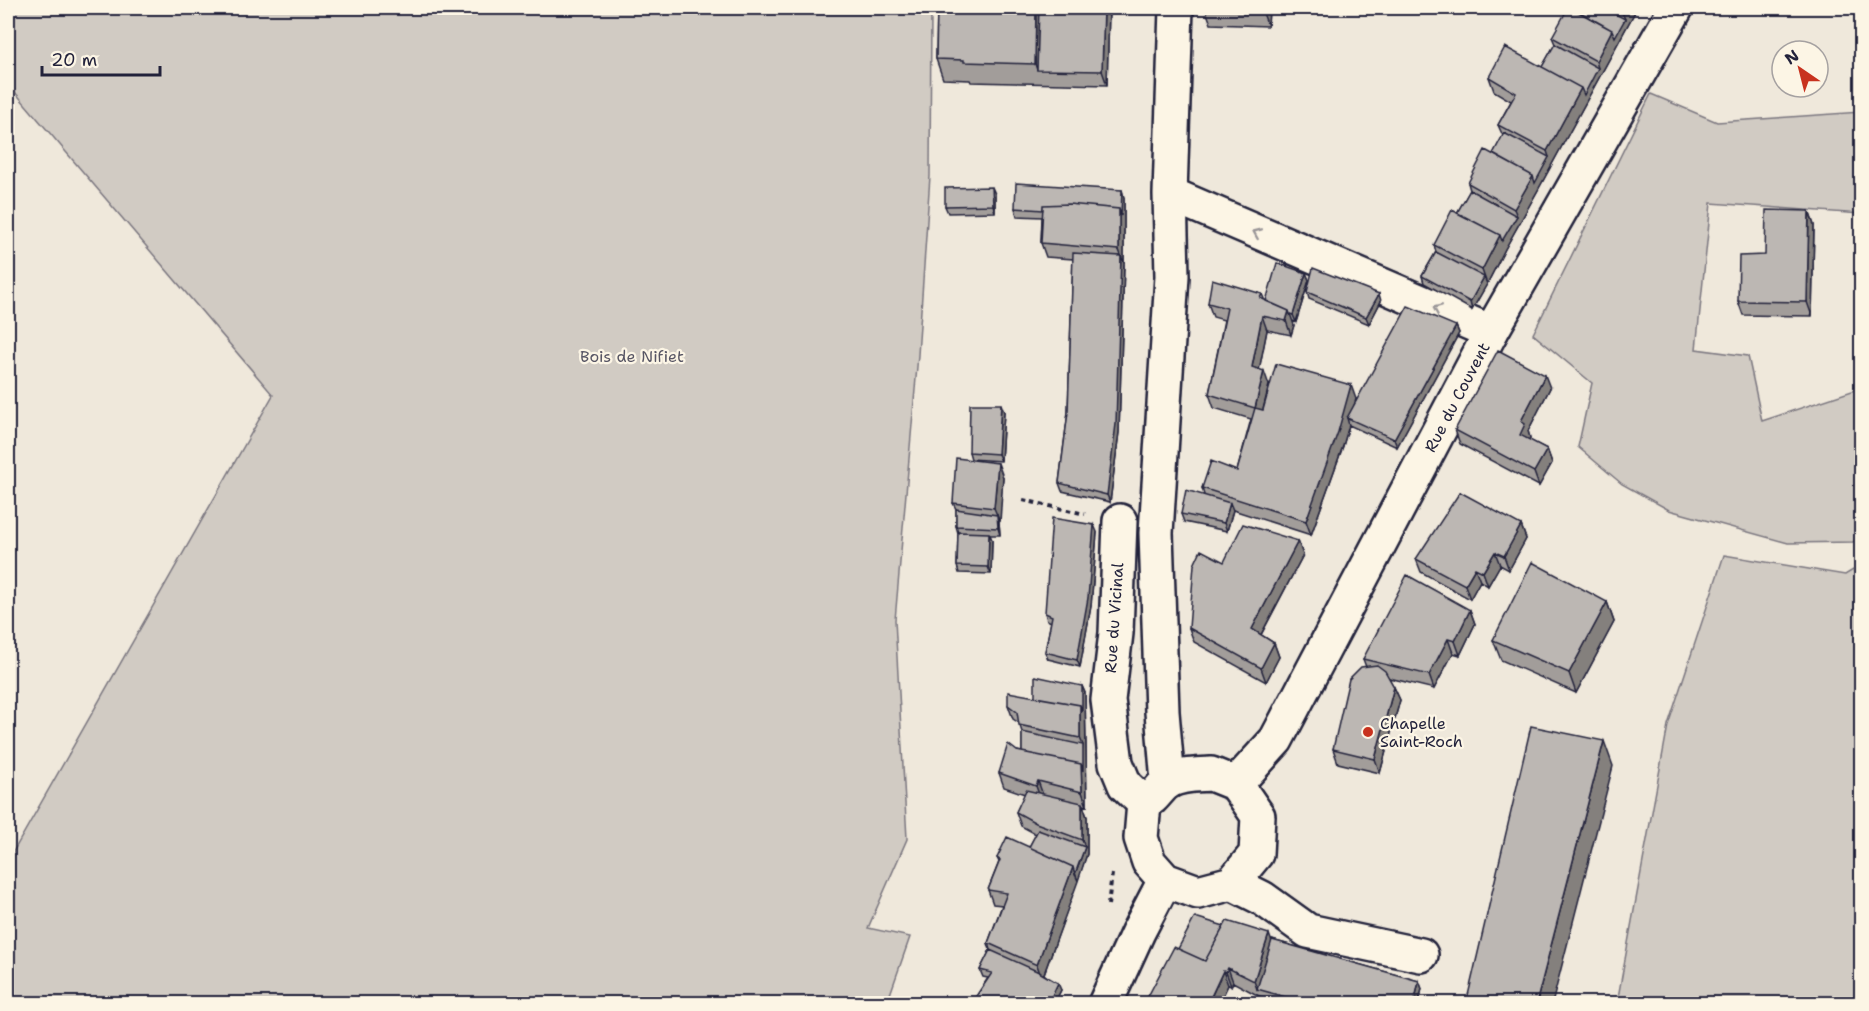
<svg xmlns="http://www.w3.org/2000/svg" width="1869" height="1011" viewBox="0 0 1869 1011" font-family="'Shantell Sans',sans-serif">
<style>
.green{fill:#d1cbc3;stroke:#7a767f;stroke-width:1.5}
.lines{fill:none;stroke-linecap:round;stroke-linejoin:round}
.minor-casing{stroke:#22223b;stroke-width:38}
.tertiary-casing{stroke:#22223b;stroke-width:38}
.path{stroke:#22223b;stroke-width:4;stroke-dasharray:4.5 4.5;stroke-linecap:butt}
.minor{stroke:#fcf5e5;stroke-width:33}
.tertiary{stroke:#fcf5e5;stroke-width:33}
.wall{fill:#a29d9a;stroke:#22223b;stroke-width:1.5}
.shaded-wall{fill:#84807d;stroke:#22223b;stroke-width:1.5}
.building{fill:#bcb7b3;stroke:#22223b;stroke-width:1.5}
.oneway{stroke:#9a9698}
.poi-dot{fill:#c8321e;stroke:#fcf5e5;stroke-width:2}
.labels{text-anchor:middle;dominant-baseline:central;stroke-width:4.5;stroke-linejoin:round;paint-order:stroke}
.park-label{font-size:16px;fill:#575564;stroke:#fcf5e5}
.street-label{font-size:16px;fill:#22223b;stroke:#fcf5e5}
.poi-label{font-size:16px;fill:#22223b;stroke:#fcf5e5;text-anchor:start}
</style>
<rect width="100%" height="100%" fill="#efe8db"/>
<filter id="ink" filterUnits="userSpaceOnUse"><feTurbulence type="fractalNoise" baseFrequency=".0167" numOctaves="2"/><feDisplacementMap in="SourceGraphic" scale="12" xChannelSelector="R" yChannelSelector="G"/><feConvolveMatrix kernelMatrix="1 2 1 2 8 2 1 2 1" color-interpolation-filters="sRGB"/></filter>
<g filter="url(#ink)">
<path class="green" d="M 8,8 L 931,8 L 930,176 L 918,355 L 895,620 L 907,839 L 868,928 L 910,937 L 887,1003 L 8,1003 L 8,861 L 273,395 L 8,84 Z
M 1651,94 L 1717,122 L 1861,112 L 1861,214 L 1711,203 L 1696,349 L 1748,356 L 1762,421 L 1861,388 L 1861,537 L 1853,542 L 1788,543 L 1669,510 L 1622,484 L 1578,447 L 1592,383 L 1533,334 Z
M 1724,555 L 1845,575 L 1861,565 L 1861,1003 L 1617,1003 L 1668,725 Z"/>
<g class="lines">
<defs>
<path id="minor" d="M 1170,194 L 1491,332
M 1120,521 L 1116,633 L 1108,700 L 1116,763 L 1125,785 L 1144,803
M 1168,782 L 1162,712 L 1156,533 L 1172,276 L 1170,194 L 1176,8
M 1232,883 L 1262,898 L 1308,931 L 1421,955"/>
<g id="tertiary">
<path d="M 1211,774 L 1236,784 L 1258,816 L 1256,854 L 1232,883 L 1198,892 L 1165,880 L 1149,862 L 1141,838 L 1144,803 C 1155,799 1159,787 1169,781 C 1182,774 1197,775 1211,774 Z"/>
<path id="s1" d="M 1236,784 L 1276,740 L 1491,332 L 1676,8"/>
<path d="M 1105,1004 L 1138,932 L 1165,880"/>
</g>
</defs>
<use href="#minor" class="minor-casing"/>
<use href="#tertiary" class="tertiary-casing"/>
<path class="path" d="M 1023,500 L 1085,514
M 1108,905 L 1112,874"/>
<use href="#minor" class="minor"/>
<use href="#tertiary" class="tertiary"/>
</g>
<path class="wall" d="M 937,8 L 1109,8 L 1107,85 L 971,82 L 970,80 L 943,79 L 936,59 Z
M 1205,8 L 1269,8 L 1268,26 L 1211,24 Z
M 1583,8 L 1637,8 L 1538,190 L 1505,249 L 1487,284 L 1472,310 L 1424,283 L 1422,276 L 1436,252 L 1434,245 L 1457,213 L 1470,190 L 1468,183 L 1493,154 L 1503,136 L 1498,125 L 1511,101 L 1494,91 L 1489,77 L 1542,67 L 1555,44 L 1552,37 L 1580,12 Z
M 1122,190 L 1124,198 L 1124,263 L 1119,432 L 1110,502 L 1062,491 L 1059,483 L 1068,412 L 1073,259 L 1046,257 L 1041,243 L 1042,217 L 1017,216 L 1015,208 Z
M 995,194 L 995,212 L 948,213 L 945,206 Z
M 1809,211 L 1814,225 L 1812,316 L 1743,315 L 1738,301 L 1765,255 Z
M 1306,273 L 1309,280 L 1296,322 L 1292,321 L 1294,325 L 1291,335 L 1267,330 L 1259,369 L 1269,385 L 1263,410 L 1356,399 L 1355,403 L 1456,326 L 1459,333 L 1397,447 L 1349,425 L 1343,446 L 1311,535 L 1233,510 L 1227,531 L 1184,522 L 1181,514 L 1204,495 L 1202,488 L 1237,471 L 1251,419 L 1214,408 L 1209,394 L 1224,320 L 1213,317 L 1208,303 L 1262,294 L 1265,301 L 1266,301 Z
M 1307,292 L 1381,301 L 1369,324 L 1309,299 Z
M 1550,388 L 1528,431 L 1530,438 L 1529,440 L 1547,449 L 1552,463 L 1539,486 L 1460,444 L 1455,430 Z
M 1004,412 L 1001,461 L 971,459 L 969,452 Z
M 1003,477 L 999,522 L 1000,535 L 990,535 L 992,540 L 991,574 L 959,573 L 957,566 L 958,533 L 956,526 L 956,509 L 953,503 Z
M 1521,525 L 1526,539 L 1509,570 L 1500,565 L 1488,586 L 1480,581 L 1470,599 L 1421,572 L 1416,559 Z
M 1097,532 L 1091,606 L 1080,667 L 1048,659 L 1045,652 L 1051,622 L 1047,620 L 1045,613 Z
M 1298,541 L 1303,555 L 1261,635 L 1274,643 L 1279,657 L 1266,682 L 1194,642 L 1189,628 L 1224,562 Z
M 1607,602 L 1614,622 L 1576,693 L 1501,660 L 1493,640 Z
M 1470,610 L 1475,624 L 1460,655 L 1453,653 L 1434,689 L 1389,678 L 1394,687 L 1400,700 L 1380,773 L 1338,763 L 1333,749 L 1366,667 L 1363,659 Z
M 1082,686 L 1085,693 L 1087,806 L 1083,805 L 1087,817 L 1087,854 L 1044,974 L 1061,990 L 1054,1004 L 971,1004 L 988,978 L 983,977 L 980,970 L 990,950 L 988,943 L 1002,905 L 993,904 L 988,890 L 999,862 L 997,858 L 1029,847 L 1036,834 L 1021,826 L 1016,812 L 1025,794 L 1004,787 L 999,773 L 1017,751 L 1022,752 L 1022,732 L 1019,723 L 1013,719 L 1008,705 L 1035,697 Z
M 1272,940 L 1419,981 L 1422,989 L 1418,1004 L 1287,1004 L 1259,996 L 1233,982 L 1231,986 L 1228,985 L 1219,1004 L 1144,1004 L 1178,949 Z"/>
<path class="shaded-wall" d="M 1036,8 L 1044,8 L 1037,70 L 1035,64 Z
M 1104,8 L 1109,8 L 1107,85 L 1102,71 Z
M 1261,8 L 1269,8 L 1268,26 Z
M 1624,8 L 1637,8 L 1538,190 L 1505,249 L 1487,284 L 1482,270 L 1500,235 L 1517,216 L 1514,209 L 1533,176 L 1549,157 L 1547,151 L 1581,88 L 1598,68 L 1596,61 L 1612,30 L 1625,19 L 1622,12 Z
M 992,187 L 995,194 L 995,212 L 993,205 Z
M 1122,190 L 1124,198 L 1124,263 L 1119,250 L 1119,209 Z
M 1809,211 L 1814,225 L 1812,316 L 1807,302 Z
M 1121,256 L 1124,263 L 1119,432 L 1110,502 L 1107,495 Z
M 1306,273 L 1309,280 L 1296,322 L 1293,315 Z
M 1484,277 L 1487,284 L 1472,310 L 1470,302 Z
M 1379,294 L 1381,301 L 1369,324 L 1366,317 Z
M 1289,311 L 1294,325 L 1291,335 L 1286,321 Z
M 1262,316 L 1267,330 L 1257,381 L 1252,367 Z
M 1456,326 L 1459,333 L 1397,447 L 1394,439 Z
M 1264,371 L 1269,385 L 1260,422 L 1255,408 Z
M 1545,375 L 1550,388 L 1528,431 L 1530,438 L 1525,449 L 1520,435 L 1521,421 Z
M 1351,385 L 1356,399 L 1350,420 L 1347,418 L 1349,425 L 1343,446 L 1311,535 L 1306,521 Z
M 1001,404 L 1004,412 L 1001,461 L 998,454 Z
M 1547,449 L 1552,463 L 1539,486 L 1534,472 Z
M 998,463 L 1003,477 L 1000,522 L 994,508 Z
M 1230,503 L 1233,510 L 1227,531 L 1224,523 Z
M 997,515 L 999,522 L 1000,535 L 998,528 Z
M 1094,525 L 1097,532 L 1091,606 L 1080,667 L 1077,660 Z
M 1521,525 L 1526,539 L 1509,570 L 1504,556 Z
M 989,533 L 992,540 L 991,574 L 988,567 Z
M 1298,541 L 1303,555 L 1257,642 L 1252,629 Z
M 1495,552 L 1500,565 L 1488,586 L 1483,572 Z
M 1475,568 L 1480,581 L 1470,599 L 1465,585 Z
M 1607,602 L 1614,622 L 1576,693 L 1569,673 Z
M 1470,610 L 1475,624 L 1460,655 L 1455,641 Z
M 1448,639 L 1453,653 L 1434,689 L 1429,675 Z
M 1274,643 L 1279,657 L 1266,682 L 1261,668 Z
M 1082,686 L 1085,693 L 1087,806 L 1082,792 L 1081,764 L 1083,745 L 1080,738 L 1080,705 Z
M 1394,687 L 1400,700 L 1380,773 L 1375,759 Z
M 1604,741 L 1613,766 L 1552,1004 L 1536,1004 Z
M 1038,781 L 1043,795 L 1041,800 L 1036,786 Z
M 1082,803 L 1087,817 L 1087,854 L 1078,881 L 1075,874 L 1085,847 L 1082,840 Z
M 1073,867 L 1078,881 L 1042,979 L 1037,965 Z
M 1269,934 L 1274,948 L 1257,989 L 1254,981 Z
M 1228,968 L 1233,982 L 1231,986 L 1226,972 Z
M 1223,971 L 1228,985 L 1219,1004 L 1208,1004 Z
M 1419,981 L 1422,989 L 1418,1004 L 1414,1004 Z
M 1058,983 L 1061,990 L 1054,1004 L 1048,1004 Z"/>
<path class="building" d="M 937,8 L 1036,8 L 1035,64 L 964,62 L 964,60 L 936,59 Z
M 1039,8 L 1104,8 L 1102,71 L 1037,70 Z
M 1568,8 L 1571,8 L 1612,30 L 1596,61 L 1552,37 Z
M 1583,8 L 1604,8 L 1625,19 L 1615,37 L 1612,30 L 1580,12 Z
M 1614,8 L 1624,8 L 1622,12 Z
M 1555,44 L 1598,68 L 1584,95 L 1581,88 L 1542,67 Z
M 1505,47 L 1581,88 L 1547,151 L 1498,125 L 1516,93 L 1489,77 Z
M 1504,133 L 1549,157 L 1535,183 L 1533,176 L 1493,154 Z
M 1485,150 L 1533,176 L 1514,209 L 1468,183 Z
M 1016,183 L 1122,190 L 1121,216 L 1119,209 L 1069,204 L 1043,205 L 1043,210 L 1015,208 Z
M 992,187 L 993,205 L 945,206 L 945,188 Z
M 1470,190 L 1517,216 L 1502,241 L 1500,235 L 1457,213 Z
M 1069,204 L 1119,209 L 1119,250 L 1041,243 L 1043,205 Z
M 1452,210 L 1500,235 L 1482,270 L 1434,245 Z
M 1766,210 L 1809,211 L 1807,302 L 1738,301 L 1739,256 L 1765,255 Z
M 1436,252 L 1484,277 L 1470,302 L 1422,276 Z
M 1073,253 L 1121,256 L 1116,424 L 1107,495 L 1059,483 L 1068,412 Z
M 1277,263 L 1306,273 L 1293,315 L 1290,314 L 1289,311 L 1266,301 Z
M 1313,268 L 1379,294 L 1366,317 L 1307,292 Z
M 1212,279 L 1262,294 L 1260,298 L 1289,311 L 1286,321 L 1262,316 L 1252,367 L 1264,371 L 1255,408 L 1263,410 L 1276,364 L 1351,385 L 1338,432 L 1306,521 L 1202,488 L 1211,461 L 1237,471 L 1255,408 L 1209,394 L 1227,308 L 1208,303 Z
M 1408,306 L 1456,326 L 1394,439 L 1347,418 Z
M 1498,350 L 1545,375 L 1521,421 L 1525,424 L 1520,435 L 1547,449 L 1534,472 L 1455,430 Z
M 970,404 L 1001,404 L 998,454 L 969,452 Z
M 956,458 L 998,463 L 994,508 L 953,503 Z
M 1186,490 L 1230,503 L 1224,523 L 1181,514 Z
M 1460,492 L 1521,525 L 1504,556 L 1495,552 L 1483,572 L 1475,568 L 1465,585 L 1416,559 Z
M 956,509 L 997,515 L 998,528 L 956,526 Z
M 1052,518 L 1094,525 L 1088,598 L 1077,660 L 1045,652 L 1052,616 L 1045,613 Z
M 1243,524 L 1298,541 L 1252,629 L 1274,643 L 1261,668 L 1189,628 L 1194,565 L 1201,550 L 1224,562 Z
M 958,532 L 989,533 L 988,567 L 957,566 Z
M 1532,562 L 1607,602 L 1569,673 L 1493,640 Z
M 1407,575 L 1470,610 L 1455,641 L 1448,639 L 1429,675 L 1363,659 Z
M 1377,665 L 1385,671 L 1394,687 L 1375,759 L 1333,749 L 1349,679 L 1361,667 Z
M 1035,676 L 1082,686 L 1082,712 L 1080,705 L 1035,697 Z
M 1008,692 L 1080,705 L 1080,738 L 1019,725 L 1017,712 L 1008,705 Z
M 1531,726 L 1604,741 L 1536,1004 L 1466,1004 Z
M 1022,732 L 1083,745 L 1083,771 L 1081,764 L 1022,752 Z
M 1008,744 L 1017,751 L 1081,764 L 1082,792 L 1038,781 L 1036,786 L 999,773 Z
M 1026,790 L 1082,803 L 1082,840 L 1036,823 L 1016,812 Z
M 1038,830 L 1085,847 L 1075,874 L 1073,867 L 1029,847 Z
M 1007,837 L 1073,867 L 1037,965 L 988,943 L 1007,893 L 988,890 L 1000,860 L 997,858 Z
M 1195,917 L 1224,926 L 1205,961 L 1178,949 Z
M 1227,921 L 1269,934 L 1254,981 L 1228,968 L 1226,972 L 1223,971 L 1208,1003 L 1209,1004 L 1144,1004 L 1174,947 L 1205,961 Z
M 1272,940 L 1419,981 L 1414,1004 L 1311,1004 L 1257,989 Z
M 990,950 L 1039,972 L 1058,983 L 1048,1004 L 971,1004 L 992,973 L 980,970 Z"/>
<defs><path id="oneway-chevron" d="M-2-3.5L2.5 0L-2 3.5" fill="none" stroke-width="1.6" stroke-linecap="round" stroke-linejoin="round" transform="scale(1.5)"/></defs>
<g class="oneway">
<use href="#oneway-chevron" transform="translate(1257 233) rotate(-157)"/>
<use href="#oneway-chevron" transform="translate(1437 309) rotate(-157)"/>
</g>
</g>
<circle class="poi-dot" cx="1368" cy="732" r="6"/>
<g class="labels">
<g class="park-label">
<text x="632" y="356">Bois de Nifiet</text>
</g>
<g class="street-label">
<text stroke="none"><textPath href="#s1" startOffset="447">Rue du Couvent</textPath></text>
<text transform="translate(1114 618) rotate(-86)">Rue du Vicinal</text>
</g>
<g class="poi-label">
<text x="1380" y="723">Chapelle<tspan x="1380" dy="18">Saint-Roch</tspan></text>
</g>
</g>
<rect width="1869" height="1011" fill="none" stroke="#fcf5e5" stroke-width="30"/>
<rect x="15" y="15" width="1839" height="981" fill="none" stroke="#22223b" stroke-width="2" filter="url(#ink)"/>
<g transform="translate(1800 69) rotate(325)"><circle r="28" fill="#fcf5e5" stroke="#a5a1a1" stroke-width="1.5"/>
<path d="M0-4.5L10 22L0 15L-10 22Z" fill="#c8321e"/>
<text y="-9" font-size="16" font-weight="bold" text-anchor="middle" fill="#22223b">N</text>
</g>
<path d="M42 66v9h118v-9" fill="none" stroke="#22223b" stroke-width="3"/>
<text x="51" y="66" font-size="18" fill="#22223b" stroke="#fcf5e5" stroke-width="4.5" paint-order="stroke">20 m</text>
</svg>
